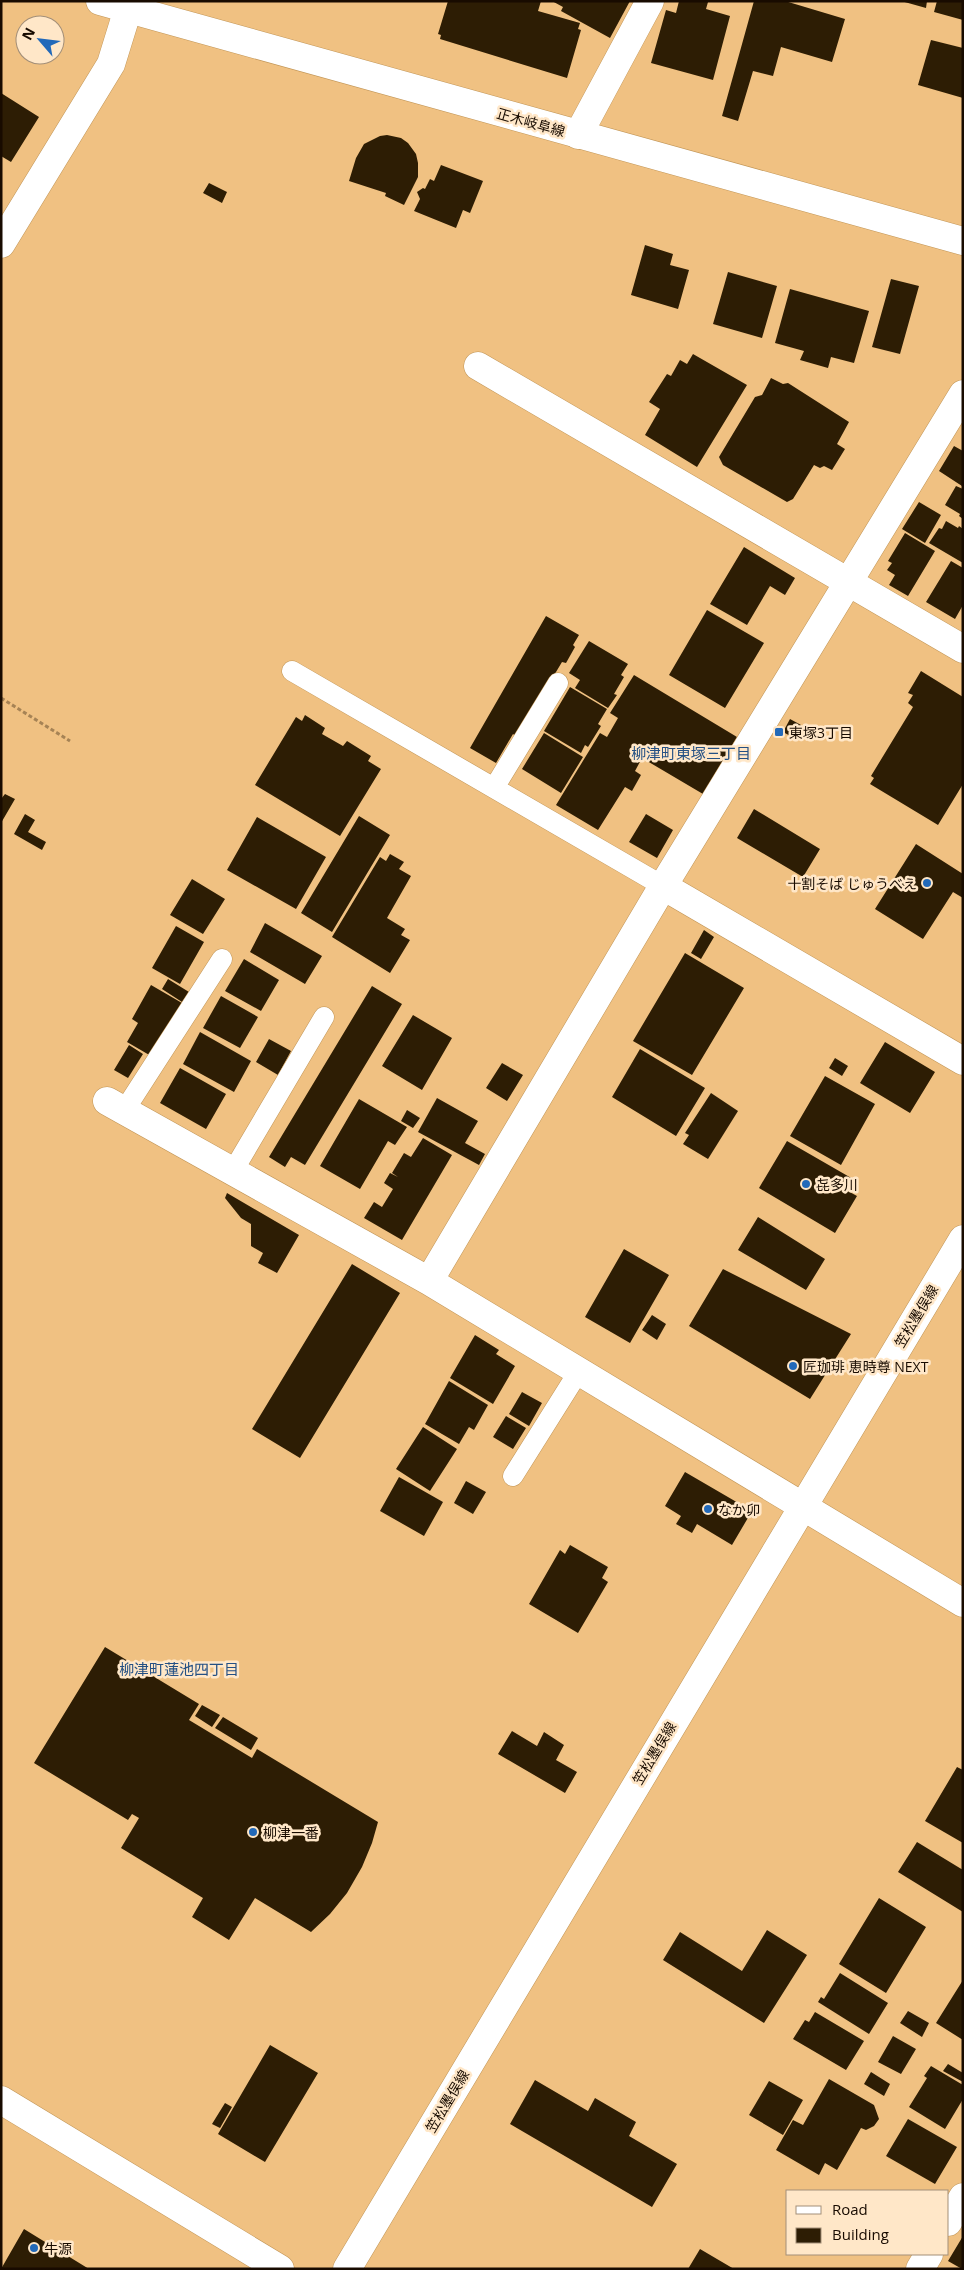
<svg xmlns="http://www.w3.org/2000/svg" width="964" height="2270" viewBox="0 0 964 2270" font-family="'Open Sans','Noto Sans JP',sans-serif">
<style>
.building{fill:#2d1d04}
.lines{fill:none;stroke-linecap:round;stroke-linejoin:round}
.service-casing{stroke:#c19556;stroke-width:21}
.minor-casing{stroke:#c19556;stroke-width:29}
.secondary-casing{stroke:#c19556;stroke-width:29}
.path{stroke:#a68355;stroke-width:3;stroke-dasharray:4 2.5;stroke-linecap:butt}
.service{stroke:#fff;stroke-width:20}
.minor{stroke:#fff;stroke-width:28}
.secondary{stroke:#fff;stroke-width:28}
.poi-dot{fill:#2269b9;stroke:#ffe7c8;stroke-width:2}
.labels{text-anchor:middle;dominant-baseline:central;stroke-width:5;stroke-linejoin:round;paint-order:stroke}
.street-label{font-size:14px;fill:#180b00;stroke:#ffe7c8}
.poi-label{font-size:14px;fill:#180b00;stroke:#ffe7c8;text-anchor:start}
.neighbourhood-label{font-size:15px;fill:#245084;stroke:#ffe7c8}
</style>
<rect width="100%" height="100%" fill="#f0c182"/>
<path class="building" d="M 448,1 L 541,1 L 538,11 L 580,23 L 578,29 L 581,30 L 567,78 L 440,39 L 441,35 L 438,34 Z
M 552,1 L 630,1 L 610,38 L 561,11 L 563,7 Z
M 679,1 L 708,2 L 706,9 L 730,16 L 713,80 L 651,63 L 666,10 L 676,13 Z
M 754,1 L 785,1 L 845,19 L 832,62 L 781,47 L 773,76 L 753,71 L 738,121 L 722,116 Z
M 901,1 L 927,1 L 926,8 Z
M 937,1 L 963,1 L 963,20 L 934,12 Z
M 931,40 L 963,48 L 963,98 L 918,85 Z
M 1,93 L 39,117 L 11,162 L 1,156 Z
M 387,135 L 401,138 L 408,143 L 416,154 L 418,163 L 418,177 L 404,205 L 385,196 L 386,193 L 349,181 L 356,158 L 364,144 L 380,136 Z
M 441,165 L 483,181 L 470,213 L 463,210 L 456,228 L 414,211 L 420,199 L 417,192 L 423,188 L 425,189 L 430,179 L 434,181 Z
M 209,183 L 227,192 L 222,203 L 203,193 Z
M 645,245 L 673,254 L 670,265 L 689,270 L 678,309 L 631,295 Z
M 728,272 L 777,286 L 762,338 L 713,324 Z
M 891,279 L 919,286 L 900,354 L 872,347 Z
M 790,289 L 869,311 L 854,363 L 831,357 L 828,368 L 800,360 L 804,351 L 775,343 Z
M 693,354 L 747,385 L 697,467 L 645,435 L 660,409 L 649,402 L 667,374 L 671,376 L 680,360 L 687,364 Z
M 771,378 L 783,384 L 788,383 L 849,422 L 837,444 L 845,449 L 832,470 L 824,466 L 820,468 L 814,465 L 793,499 L 787,502 L 723,465 L 719,457 L 755,397 L 762,395 Z
M 954,446 L 963,451 L 962,486 L 939,471 Z
M 956,486 L 963,489 L 963,519 L 959,516 L 960,514 L 945,505 Z
M 919,502 L 941,515 L 925,543 L 902,529 Z
M 946,521 L 958,528 L 959,526 L 963,529 L 963,563 L 929,543 L 939,528 L 942,529 Z
M 905,533 L 935,551 L 908,596 L 889,585 L 895,575 L 887,570 L 892,563 L 888,561 Z
M 744,547 L 795,578 L 785,595 L 770,586 L 747,625 L 710,604 Z
M 951,561 L 963,568 L 963,605 L 955,619 L 926,602 Z
M 707,610 L 764,643 L 725,708 L 669,675 Z
M 546,616 L 579,635 L 573,645 L 575,647 L 566,663 L 562,662 L 517,737 L 513,734 L 496,763 L 470,748 Z
M 589,641 L 628,664 L 621,675 L 624,677 L 614,694 L 617,695 L 608,708 L 575,688 L 580,680 L 569,673 Z
M 921,671 L 963,697 L 963,784 L 938,825 L 870,784 L 874,778 L 871,776 L 913,707 L 908,703 L 913,695 L 908,693 Z
M 634,675 L 737,737 L 703,794 L 642,758 L 635,771 L 641,775 L 632,791 L 625,787 L 598,830 L 556,805 L 600,733 L 607,737 L 618,718 L 610,713 Z
M 570,687 L 607,709 L 598,724 L 601,726 L 588,747 L 585,745 L 581,753 L 544,731 Z
M 305,715 L 325,728 L 322,734 L 343,746 L 347,741 L 371,756 L 368,761 L 381,769 L 340,836 L 255,785 L 296,717 L 302,721 Z
M 790,719 L 801,725 L 794,738 L 783,732 Z
M 544,733 L 583,757 L 561,793 L 522,769 Z
M 5,794 L 15,799 L 1,823 L 1,799 Z
M 754,809 L 820,849 L 803,877 L 737,838 Z
M 25,814 L 35,820 L 28,832 L 46,842 L 42,850 L 14,834 Z
M 646,814 L 673,830 L 657,858 L 629,842 Z
M 359,816 L 390,835 L 332,932 L 301,913 Z
M 257,817 L 326,857 L 296,909 L 227,870 Z
M 916,844 L 963,874 L 963,898 L 953,892 L 923,939 L 875,909 Z
M 390,854 L 404,862 L 399,869 L 411,876 L 387,918 L 405,929 L 401,935 L 410,940 L 390,973 L 332,937 L 380,857 L 386,861 Z
M 192,879 L 225,899 L 203,934 L 170,915 Z
M 265,923 L 322,956 L 305,984 L 250,952 Z
M 176,926 L 204,942 L 180,984 L 152,968 Z
M 704,930 L 714,937 L 701,959 L 691,953 Z
M 685,953 L 744,988 L 692,1075 L 633,1041 Z
M 244,959 L 279,980 L 261,1011 L 225,991 Z
M 168,979 L 189,992 L 182,1002 L 162,989 Z
M 151,985 L 182,1003 L 151,1056 L 127,1042 L 138,1023 L 132,1019 Z
M 372,986 L 402,1004 L 305,1165 L 291,1157 L 285,1167 L 269,1157 Z
M 221,996 L 258,1017 L 240,1048 L 203,1028 Z
M 413,1015 L 452,1038 L 422,1090 L 382,1066 Z
M 200,1032 L 251,1061 L 234,1092 L 183,1064 Z
M 269,1039 L 291,1051 L 278,1075 L 256,1062 Z
M 885,1042 L 935,1072 L 910,1113 L 860,1083 Z
M 129,1045 L 143,1054 L 128,1078 L 114,1070 Z
M 640,1049 L 705,1088 L 676,1136 L 612,1097 Z
M 835,1058 L 848,1066 L 842,1076 L 829,1068 Z
M 502,1063 L 523,1075 L 507,1101 L 486,1088 Z
M 180,1068 L 226,1094 L 206,1129 L 160,1103 Z
M 825,1076 L 875,1104 L 841,1165 L 790,1136 Z
M 711,1093 L 738,1111 L 708,1159 L 683,1144 L 689,1135 L 685,1133 Z
M 437,1098 L 478,1121 L 465,1143 L 485,1154 L 479,1165 L 418,1132 Z
M 359,1099 L 407,1127 L 395,1145 L 388,1141 L 360,1189 L 320,1166 Z
M 407,1110 L 420,1118 L 413,1128 L 401,1121 Z
M 423,1138 L 452,1155 L 402,1240 L 364,1218 L 374,1202 L 382,1207 L 393,1189 L 384,1183 L 390,1173 L 398,1177 L 392,1173 L 404,1153 L 411,1157 Z
M 787,1141 L 853,1179 L 846,1190 L 857,1196 L 835,1233 L 759,1188 Z
M 227,1193 L 299,1235 L 277,1273 L 258,1263 L 263,1253 L 251,1246 L 251,1224 L 241,1218 L 225,1198 Z
M 758,1217 L 825,1259 L 806,1290 L 738,1250 Z
M 624,1249 L 669,1275 L 630,1343 L 585,1317 Z
M 352,1264 L 400,1293 L 300,1458 L 252,1429 Z
M 723,1269 L 851,1334 L 810,1399 L 689,1326 Z
M 652,1315 L 666,1324 L 657,1340 L 642,1330 Z
M 475,1335 L 499,1350 L 496,1354 L 515,1366 L 493,1404 L 450,1378 Z
M 449,1381 L 488,1405 L 474,1430 L 469,1427 L 459,1444 L 425,1424 Z
M 522,1392 L 542,1403 L 529,1426 L 509,1414 Z
M 506,1416 L 526,1428 L 513,1449 L 493,1437 Z
M 423,1427 L 457,1449 L 430,1491 L 396,1469 Z
M 685,1472 L 752,1511 L 732,1545 L 697,1524 L 692,1533 L 676,1524 L 681,1516 L 665,1506 Z
M 399,1477 L 443,1502 L 424,1536 L 380,1511 Z
M 466,1481 L 486,1492 L 473,1514 L 454,1503 Z
M 570,1545 L 608,1567 L 602,1578 L 608,1582 L 578,1633 L 529,1604 L 560,1550 L 565,1554 Z
M 105,1647 L 199,1704 L 189,1720 L 252,1758 L 257,1749 L 378,1822 L 372,1843 L 362,1867 L 347,1893 L 330,1914 L 311,1932 L 255,1898 L 229,1940 L 192,1917 L 203,1898 L 121,1848 L 139,1818 L 132,1814 L 128,1820 L 34,1763 Z
M 202,1705 L 220,1715 L 212,1727 L 195,1716 Z
M 223,1717 L 258,1738 L 251,1750 L 215,1728 Z
M 512,1731 L 537,1746 L 544,1732 L 564,1745 L 556,1760 L 577,1772 L 565,1793 L 498,1754 Z
M 957,1767 L 963,1770 L 963,1843 L 925,1821 Z
M 917,1842 L 963,1870 L 963,1912 L 898,1872 Z
M 879,1898 L 926,1927 L 886,1993 L 839,1964 Z
M 767,1930 L 807,1955 L 764,2023 L 663,1960 L 680,1932 L 742,1971 Z
M 840,1973 L 888,2003 L 869,2034 L 818,2002 L 821,1997 L 824,1999 Z
M 963,1980 L 963,2040 L 936,2023 Z
M 908,2011 L 929,2023 L 922,2037 L 900,2023 Z
M 815,2012 L 864,2041 L 846,2070 L 793,2039 L 805,2020 L 809,2022 Z
M 893,2036 L 916,2049 L 901,2074 L 878,2062 Z
M 270,2045 L 318,2073 L 265,2162 L 218,2134 Z
M 948,2064 L 963,2073 L 963,2082 L 943,2071 Z
M 931,2066 L 963,2085 L 963,2099 L 945,2129 L 909,2107 L 927,2078 L 924,2076 Z
M 871,2072 L 890,2084 L 884,2096 L 864,2084 Z
M 829,2079 L 874,2105 L 879,2119 L 874,2126 L 866,2130 L 861,2128 L 837,2170 L 825,2163 L 819,2175 L 776,2150 L 793,2120 L 803,2125 Z
M 535,2080 L 588,2111 L 595,2098 L 636,2122 L 629,2136 L 677,2164 L 652,2207 L 510,2124 Z
M 769,2081 L 803,2100 L 783,2135 L 749,2115 Z
M 225,2103 L 232,2107 L 220,2128 L 212,2124 Z
M 908,2119 L 957,2147 L 935,2184 L 886,2156 Z
M 24,2229 L 89,2269 L 1,2269 Z
M 963,2236 L 963,2269 L 962,2269 L 948,2261 Z
M 700,2249 L 734,2269 L 688,2269 Z"/>
<g class="lines">
<defs>
<path id="service" d="M 292,671 L 663,886
M 494,788 L 558,683
M 124,1111 L 222,959
M 233,1171 L 324,1017
M 513,1476 L 579,1371"/>
<path id="minor" d="M 578,135 L 650,1
M 1,244 L 111,64 L 128,9
M 478,366 L 963,649
M 663,886 L 963,1061
M 107,1101 L 429,1281 L 963,1603
M 429,1281 L 663,886 L 963,394
M 1,2100 L 280,2269
M 948,2222 L 963,2197
M 920,2269 L 929,2254"/>
<path id="secondary" d="M 100,1 L 963,241
M 347,2269 L 963,1239"/>
</defs>
<use href="#service" class="service-casing"/>
<use href="#minor" class="minor-casing"/>
<use href="#secondary" class="secondary-casing"/>
<path class="path" d="M 1,698 L 70,741"/>
<use href="#service" class="service"/>
<use href="#minor" class="minor"/>
<use href="#secondary" class="secondary"/>
</g>
<g class="poi-dot">
<rect x="774" y="727" width="10" height="10" rx="2.5"/>
<circle cx="927" cy="883" r="5"/>
<circle cx="806" cy="1184" r="5"/>
<circle cx="793" cy="1366" r="5"/>
<circle cx="708" cy="1509" r="5"/>
<circle cx="253" cy="1832" r="5"/>
<circle cx="34" cy="2248" r="5"/>
</g>
<g class="labels">
<g class="street-label">
<text transform="translate(531 122) rotate(16)">正木岐阜線</text>
<text transform="translate(916 1316) rotate(-59)">笠松墨俣線</text>
<text transform="translate(654 1753) rotate(-59)">笠松墨俣線</text>
<text transform="translate(447 2101) rotate(-59)">笠松墨俣線</text>
</g>
<g class="poi-label">
<text x="789" y="732">東塚3丁目</text>
<text x="917" y="883" text-anchor="end">十割そば じゅうべえ</text>
<text x="816" y="1184">㐂多川</text>
<text x="803" y="1366">匠珈琲 恵時尊 NEXT</text>
<text x="718" y="1509">なか卯</text>
<text x="263" y="1832">柳津一番</text>
<text x="44" y="2248">牛源</text>
</g>
<g class="neighbourhood-label">
<text x="691" y="753">柳津町東塚三丁目</text>
<text x="179" y="1669">柳津町蓮池四丁目</text>
</g>
</g>
<rect width="964" height="2270" fill="none" stroke="#180b00" stroke-width="5"/>
<rect x="786" y="2190" width="162" height="65" fill="#ffe7c8" stroke="#a38f78"/>
<rect x="796" y="2206" width="25" height="8" fill="#ffffff" stroke="#a38f78"/>
<text x="832" y="2215" font-size="15" fill="#180b00">Road</text>
<rect x="796" y="2228" width="25" height="15" fill="#2d1d04" stroke="#a38f78"/>
<text x="832" y="2240" font-size="15" fill="#180b00">Building</text>
<g transform="translate(40 40) rotate(298)"><circle r="24" fill="#ffe7c8" stroke="#a38f78"/>
<path d="M0-4L9 19L0 12L-9 19Z" fill="#2269b9"/>
<text y="-8" font-size="14" font-weight="bold" text-anchor="middle" fill="#180b00">N</text>
</g>
</svg>
